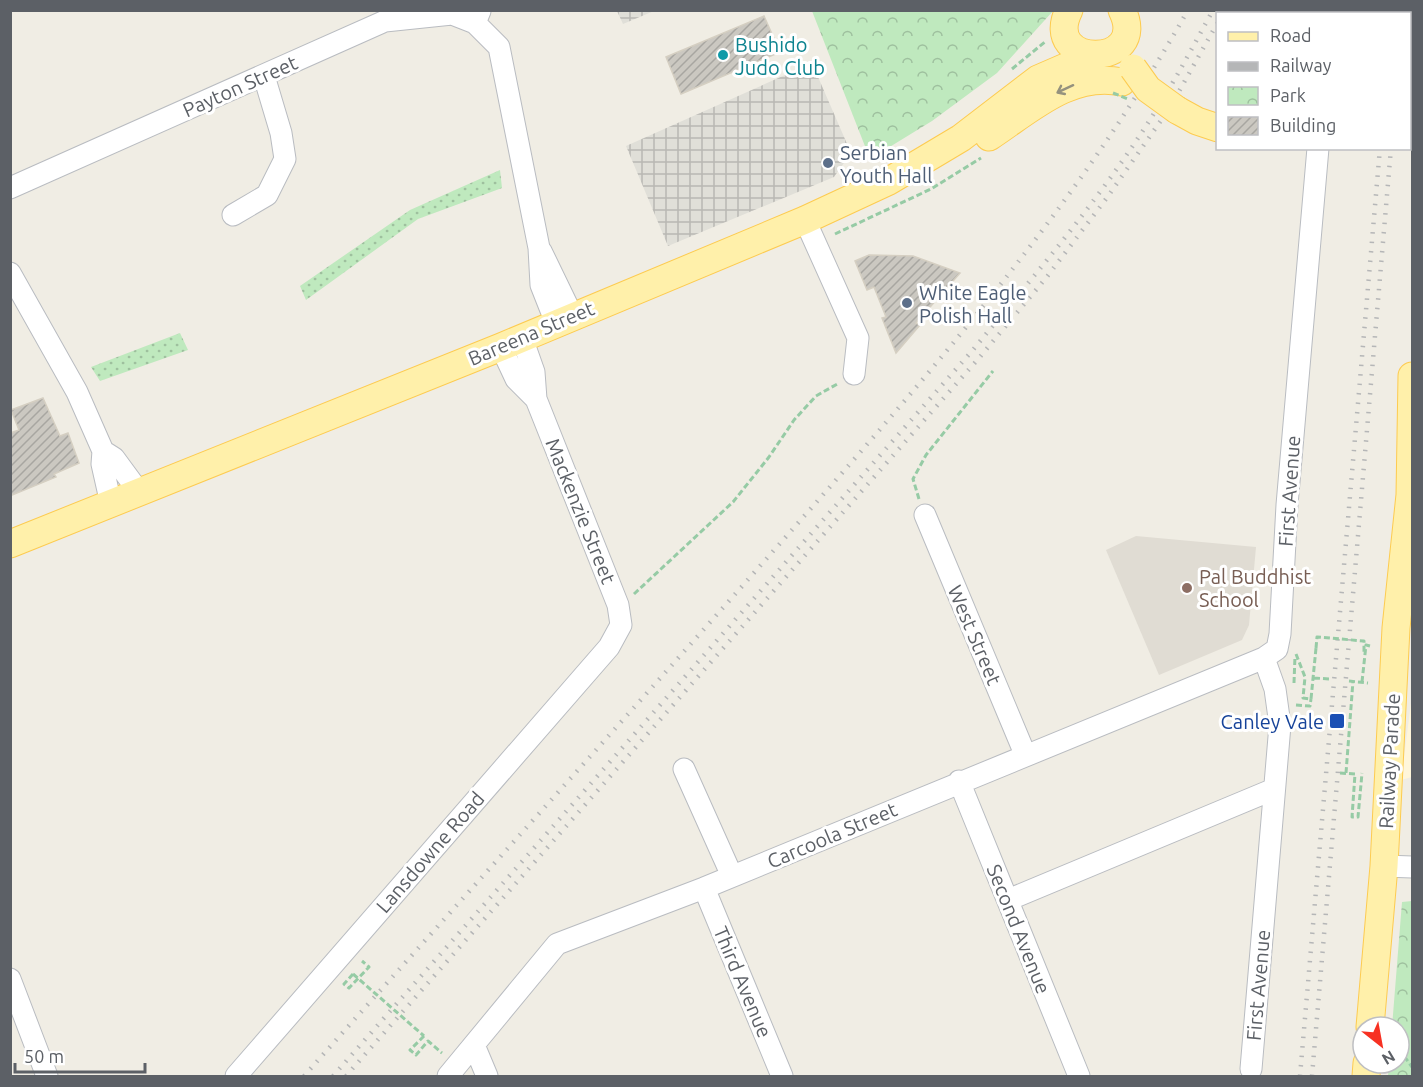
<svg xmlns="http://www.w3.org/2000/svg" width="1423" height="1087" viewBox="0 0 1423 1087" font-family="Ubuntu,sans-serif">
<style>
.commercial{fill:#fff6da}
.industrial{fill:url(#industrial-grid)}
.education{fill:#e0dcd3}
.grass{fill:url(#grass-dots)}
.park{fill:url(#park-crowns)}
.building{fill:url(#building-hatch);stroke:#d5cfc2;stroke-width:1.5}
.lines{fill:none;stroke-linecap:round;stroke-linejoin:round}
.minor-casing{stroke:#b9bcc1;stroke-width:23}
.major-casing{stroke:#fdcb50;stroke-width:29}
.path{stroke:#96cba5;stroke-width:3;stroke-dasharray:6 3;stroke-linecap:butt}
.minor{stroke:#fff;stroke-width:21}
.major{stroke:#fff0aa;stroke-width:27}
.rail{stroke:#b5b6b7;stroke-width:4.5;stroke-dasharray:1.5 8;stroke-linecap:butt}
.major-bridge-casing{stroke:#fdcb50;stroke-width:29;stroke-linecap:butt}
.path-bridge{stroke:#96cba5;stroke-width:3;stroke-dasharray:6 3;stroke-linecap:butt}
.major-bridge{stroke:#fff0aa;stroke-width:27}
.oneway{stroke:#95927e}
.culture-dot{fill:#0f9aa8;stroke:#fff;stroke-width:2}
.service-dot{fill:#5c6f8a;stroke:#fff;stroke-width:2}
.education-dot{fill:#8d6e63;stroke:#fff;stroke-width:2}
.transit-dot{fill:#1a4fb4;stroke:#fff;stroke-width:2}
.labels{text-anchor:middle;dominant-baseline:central;stroke-width:6;stroke-linejoin:round;paint-order:stroke}
.culture-label{font-size:20px;fill:#0d838f;stroke:#fff;text-anchor:start}
.street-label{font-size:20px;fill:#5c6066;stroke:#fff}
.service-label{font-size:20px;fill:#4e5e75;stroke:#fff;text-anchor:start}
.education-label{font-size:20px;fill:#785e54;stroke:#fff;text-anchor:start}
.transit-label{font-size:20px;fill:#164399;stroke:#fff;text-anchor:end}
</style>
<defs>
<pattern id="industrial-grid" width="8" height="8" patternUnits="userSpaceOnUse" patternTransform="scale(1.5)"><rect width="8" height="8" fill="#e0dfd8"/><path d="M0 4h8M4 0v8" fill="none" stroke="#b9b8b3"/></pattern>
<pattern id="grass-dots" width="8" height="8" patternUnits="userSpaceOnUse" patternTransform="scale(1.5)"><rect width="8" height="8" fill="#bfe9be"/><path d="M2 2h.1M6 6h.1" fill="none" stroke="#9ec09e" stroke-width="1.8" stroke-linecap="round"/></pattern>
<pattern id="park-crowns" width="20" height="18" patternUnits="userSpaceOnUse" patternTransform="scale(1.5)"><rect width="20" height="18" fill="#bfe9be"/><path d="M2 6a3 3 0 1 1 6 0M12 15a3 3 0 1 1 6 0" fill="none" stroke="#9ec09e"/></pattern>
<pattern id="building-hatch" width="6" height="6" patternUnits="userSpaceOnUse" patternTransform="scale(1.5)"><rect width="6" height="6" fill="#cbc8c1"/><path d="M-1 1l2-2M0 6l6-6M5 7l2-2" fill="none" stroke="#a8a6a1"/></pattern>
</defs>
<rect width="100%" height="100%" fill="#f0ede4"/>
<path class="commercial" d="M 1412,696 L 1412,777 L 1401,780 Z"/>
<path class="industrial" d="M 617,11 L 654,11 L 623,24 Z
M 812,63 L 851,153 L 834,177 L 668,246 L 626,146 Z"/>
<path class="education" d="M 1136,536 L 1256,547 L 1249,625 L 1242,640 L 1159,675 L 1106,550 Z"/>
<path class="grass" d="M 500,170 L 502,188 L 418,219 L 306,300 L 300,286 L 410,210 Z
M 180,333 L 188,350 L 100,381 L 91,367 Z"/>
<path class="park" d="M 812,11 L 1053,11 L 997,73 L 932,121 L 870,159 Z
M 1412,901 L 1412,1076 L 1388,1076 L 1389,1063 L 1399,1063 L 1399,1027 L 1392,1027 L 1402,902 Z"/>
<path class="building" d="M 764,16 L 780,52 L 681,94 L 666,57 Z
M 869,255 L 913,256 L 960,273 L 916,323 L 920,325 L 896,353 L 882,318 L 886,317 L 874,287 L 867,290 L 855,261 Z
M 43,398 L 60,436 L 68,433 L 79,463 L 54,474 L 56,477 L 10,496 L 10,433 L 19,430 L 11,410 Z"/>
<g class="lines">
<defs>
<path id="minor" d="M 480,11 L 475,23 L 499,47 L 539,248 L 541,285 L 556,323
M 10,188 L 385,21 L 452,14 L 475,23
M 233,215 L 267,195 L 285,159 L 281,133 L 264,76
M 805,220 L 858,338 L 854,374
M 541,251 L 572,315
M 10,273 L 77,392 L 103,451 L 114,458 L 139,492
M 501,347 L 516,379 L 536,399
M 103,451 L 102,464 L 111,504
M 925,515 L 1025,754
M 684,769 L 732,876
M 959,781 L 1079,1076
M 1384,866 L 1412,867
M 704,888 L 782,1076
M 1008,900 L 1274,789
M 10,979 L 47,1076
M 474,1045 L 487,1076
M 1251,1069 L 1280,725 L 1275,689 L 1264,658 L 1277,649 L 1280,634 L 1287,505 L 1318,148
M 236,1076 L 609,647 L 621,625 L 618,605 L 536,399 L 534,372 L 522,338
M 448,1076 L 557,944 L 704,888 L 1264,658"/>
<path id="major" d="M 1069,10 C 1040,69 1151,69 1122,10
M 1410,83 L 1412,84
M 1177,110 L 1197,121 L 1218,128
M 989,137 C 1029,111 1070,71 1122,82
M 10,544 L 501,347 L 805,220 L 889,181 L 961,138 L 1038,79 L 1091,56
M 1370,1027 L 1384,866 L 1396,628 L 1410,495 L 1412,376
M 1366,1076 L 1367,1063"/>
</defs>
<use href="#minor" class="minor-casing"/>
<use href="#major" class="major-casing"/>
<path class="path" d="M 1012,69 L 1046,41
M 835,234 L 931,189 L 981,158
M 919,499 L 913,479 L 926,455 L 993,371
M 634,594 L 733,502 L 769,457 L 794,420 L 816,396 L 839,383
M 1296,654 L 1305,677 L 1303,698 L 1311,699 L 1316,648
M 1314,678 L 1330,679
M 1349,681 L 1368,683
M 1362,682 L 1366,645 L 1370,646
M 1294,683 L 1295,656
M 1296,705 L 1310,706 L 1311,699
M 1340,773 L 1355,774 L 1352,817 L 1358,817 L 1362,773
M 1346,773 L 1353,681
M 353,974 L 344,984 L 349,988 L 369,967 L 362,961
M 424,1036 L 410,1050 L 416,1055 L 428,1041 L 442,1053
M 1399,1049 L 1412,1067"/>
<use href="#minor" class="minor"/>
<use href="#major" class="major"/>
<path class="rail" d="M 1223,14 L 1224,10
M 1392,14 L 1392,10
M 1402,14 L 1403,10
M 304,1076 C 458,903 614,731 768,557 C 921,384 1074,212 1188,10
M 333,1076 L 972,351 C 1038,271 1107,191 1161,102 C 1179,73 1196,41 1213,10
M 346,1076 L 979,358 L 1046,278 L 1106,199 L 1169,109 L 1218,22
M 1300,1076 L 1380,148
M 1312,1076 L 1391,148"/>
<defs>
<path id="major-bridge" d="M 1133,68 L 1148,89 L 1177,110"/>
</defs>
<use href="#major-bridge" class="major-bridge-casing"/>
<path class="path-bridge" d="M 1113,93 L 1128,99
M 1316,648 L 1317,637 L 1364,641 L 1364,654
M 353,974 L 424,1036"/>
<use href="#major-bridge" class="major-bridge"/>
</g>
<defs><path id="oneway-shaft" d="M-6 0H5M1.5-3L5.5 0L1.5 3" fill="none" stroke-width="1.6" stroke-linecap="round" stroke-linejoin="round" transform="scale(1.5)"/></defs>
<use class="oneway" href="#oneway-shaft" transform="translate(1065 89) rotate(155)"/>
<circle class="culture-dot" cx="723" cy="55" r="6"/>
<g class="service-dot">
<circle cx="828" cy="163" r="6"/>
<circle cx="907" cy="303" r="6"/>
</g>
<circle class="education-dot" cx="1187" cy="588" r="6"/>
<rect class="transit-dot" x="1329" y="713" width="16" height="16" rx="3"/>
<g class="labels">
<g class="culture-label">
<text x="735" y="44">Bushido<tspan x="735" dy="23">Judo Club</tspan></text>
</g>
<g class="street-label">
<text transform="translate(240 86) rotate(-24)">Payton Street</text>
<text transform="translate(531 333) rotate(-23)">Bareena Street</text>
<text transform="translate(1289 491) rotate(-86)">First Avenue</text>
<text transform="translate(581 511) rotate(68)">Mackenzie Street</text>
<text transform="translate(975 635) rotate(67)">West Street</text>
<text transform="translate(1389 761) rotate(-87)">Railway Parade</text>
<text transform="translate(832 835) rotate(-23)">Carcoola Street</text>
<text transform="translate(430 852) rotate(-49)">Lansdowne Road</text>
<text transform="translate(1019 929) rotate(68)">Second Avenue</text>
<text transform="translate(743 982) rotate(67)">Third Avenue</text>
<text transform="translate(1258 985) rotate(-85)">First Avenue</text>
</g>
<g class="service-label">
<text x="840" y="152">Serbian<tspan x="840" dy="23">Youth Hall</tspan></text>
<text x="919" y="292">White Eagle<tspan x="919" dy="23">Polish Hall</tspan></text>
</g>
<g class="education-label">
<text x="1199" y="576">Pal Buddhist<tspan x="1199" dy="23">School</tspan></text>
</g>
<g class="transit-label">
<text x="1324" y="721">Canley Vale</text>
</g>
</g>
<rect width="1423" height="1087" fill="none" stroke="#5c6066" stroke-width="24"/>
<rect x="1216" y="12" width="195" height="138" fill="#ffffff" stroke="#bebfc2" stroke-width="1.5"/>
<rect x="1228" y="32" width="30" height="9" fill="#fff0aa" stroke="#bebfc2" stroke-width="1.5"/>
<text x="1270" y="42" font-size="18" fill="#5c6066">Road</text>
<rect x="1228" y="62" width="30" height="9" fill="#b5b6b7" stroke="#bebfc2" stroke-width="1.5"/>
<text x="1270" y="72" font-size="18" fill="#5c6066">Railway</text>
<rect x="1228" y="87" width="30" height="18" fill="url(#park-crowns)" stroke="#bebfc2" stroke-width="1.5"/>
<text x="1270" y="102" font-size="18" fill="#5c6066">Park</text>
<rect x="1228" y="117" width="30" height="18" fill="url(#building-hatch)" stroke="#bebfc2" stroke-width="1.5"/>
<text x="1270" y="132" font-size="18" fill="#5c6066">Building</text>
<g transform="translate(1381 1045) rotate(149)"><circle r="28" fill="#ffffff" stroke="#bebfc2" stroke-width="1.5"/>
<path d="M0-4.5L10 22L0 15L-10 22Z" fill="#f73122"/>
<text y="-9" font-size="16" font-weight="bold" text-anchor="middle" fill="#5c6066">N</text>
</g>
<path d="M15 1063v9h130v-9" fill="none" stroke="#5c6066" stroke-width="3"/>
<text x="24" y="1063" font-size="18" fill="#5c6066" stroke="#ffffff" stroke-width="4.5" paint-order="stroke">50 m</text>
</svg>
